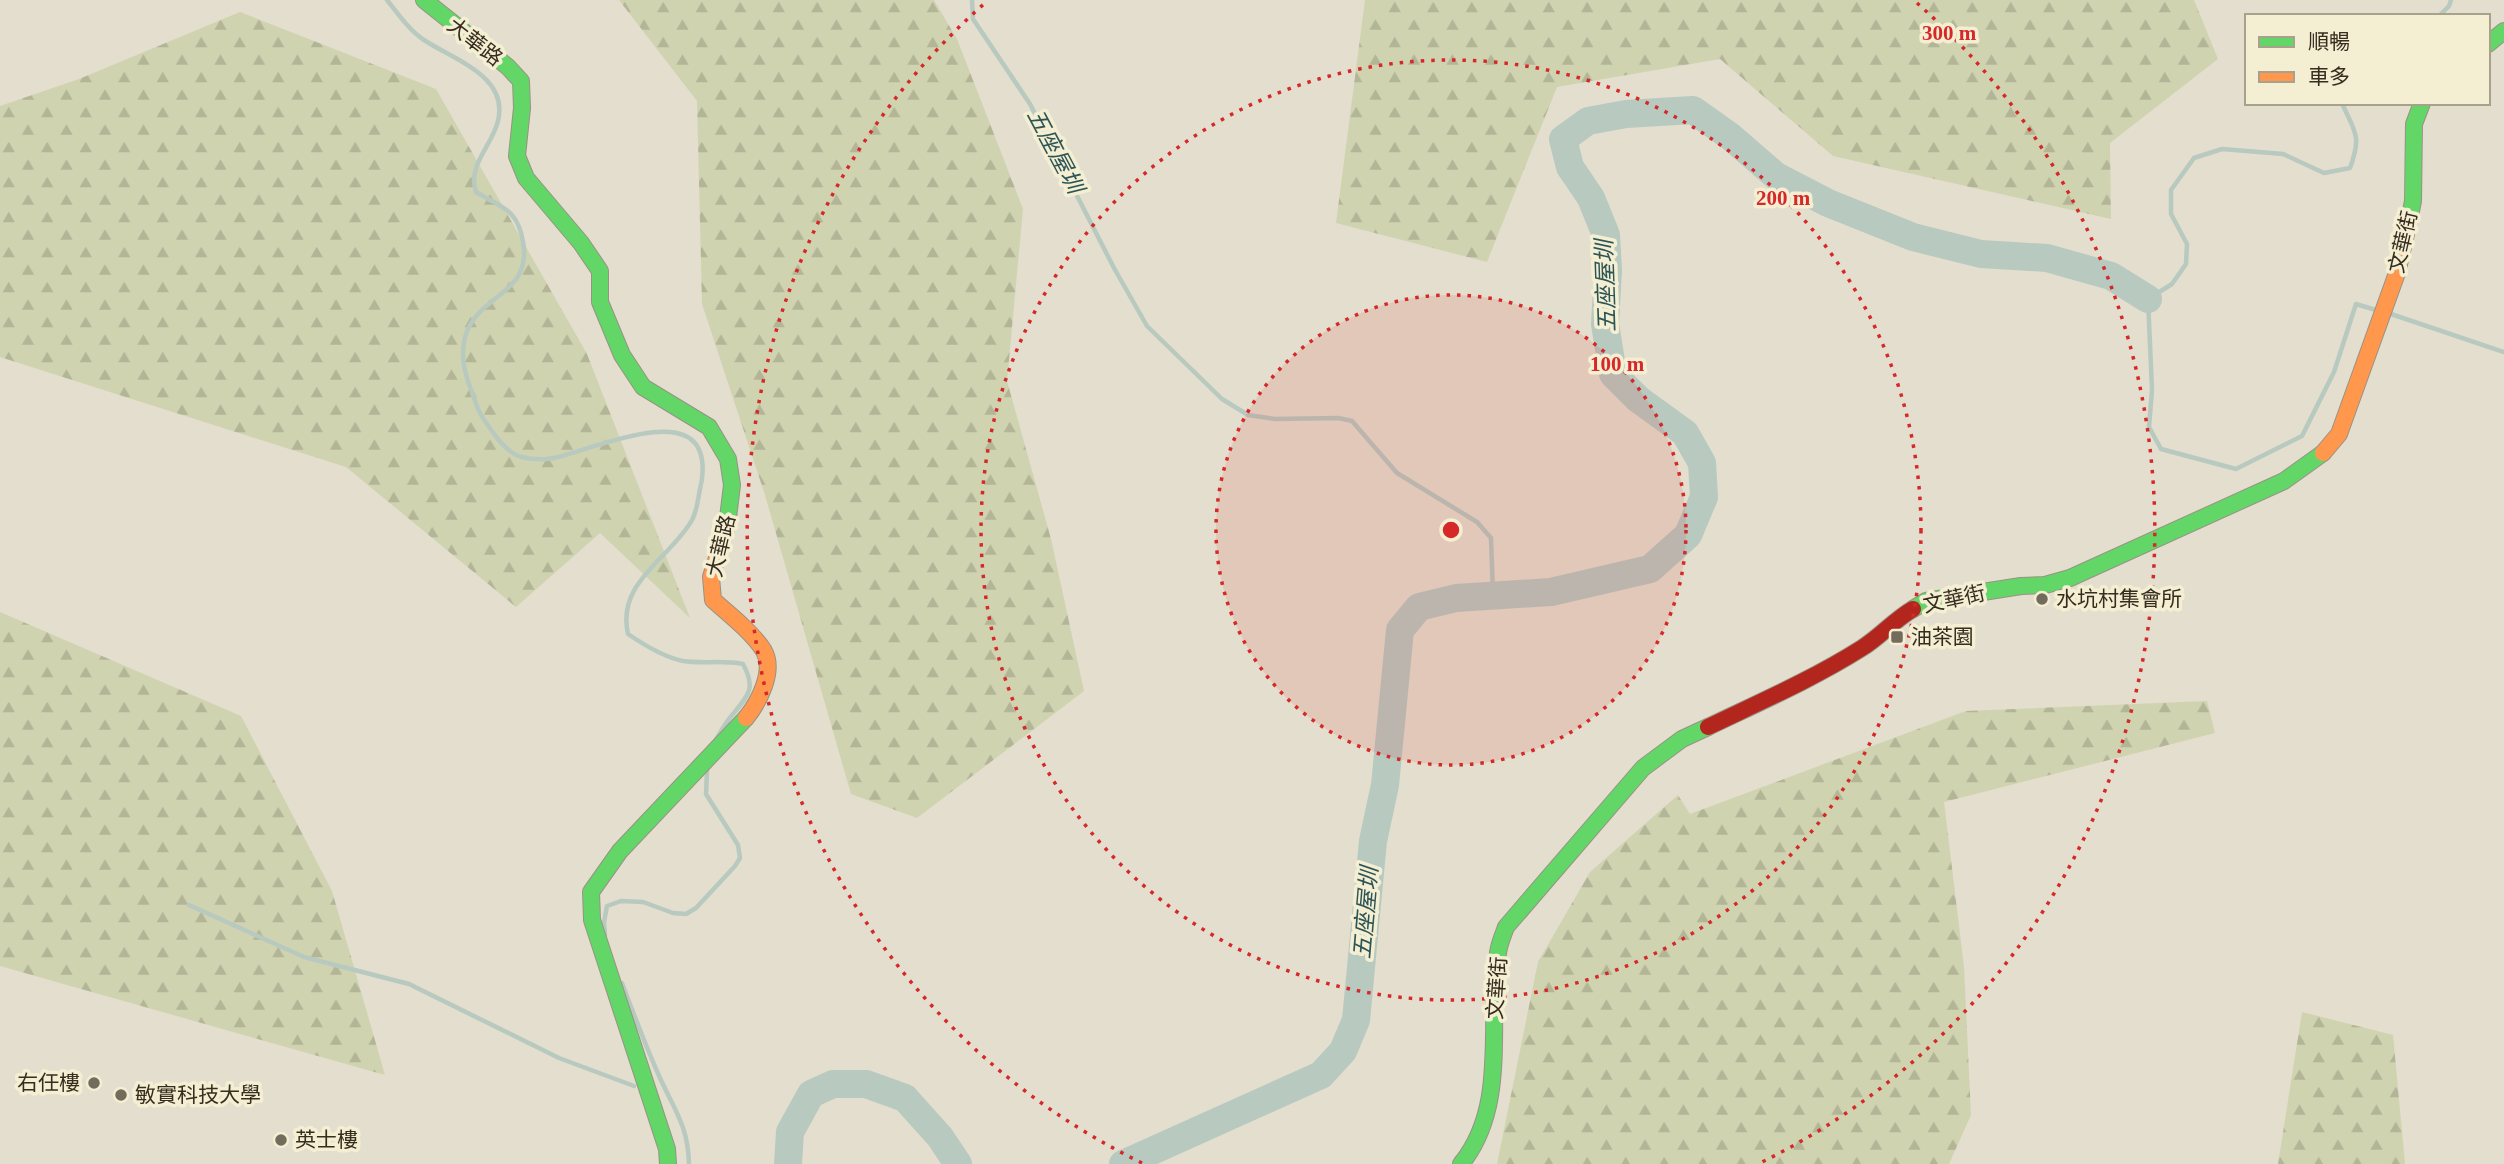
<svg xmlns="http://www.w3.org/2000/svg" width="2504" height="1164" viewBox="0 0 2504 1164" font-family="'Times New Roman','Noto Sans TC',serif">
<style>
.forest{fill:url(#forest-firs)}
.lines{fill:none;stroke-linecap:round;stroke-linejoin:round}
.stream{stroke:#b8c9c0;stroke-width:4.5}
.river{stroke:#b8c9c0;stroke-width:28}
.fast-casing{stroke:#989286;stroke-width:18}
.slow-casing{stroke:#989286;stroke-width:18}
.jam-casing{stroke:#989286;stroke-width:18}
.fast{stroke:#63d668;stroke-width:16}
.slow{stroke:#ff974d;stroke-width:16}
.jam{stroke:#b3261e;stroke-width:16}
.ring{fill:none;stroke:#d62828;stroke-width:3.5;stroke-dasharray:3.5 7}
.poi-dot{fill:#736b5c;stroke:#f4eed3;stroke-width:2.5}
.labels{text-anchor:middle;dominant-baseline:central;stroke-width:7;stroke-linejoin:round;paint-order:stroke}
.street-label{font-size:21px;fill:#372d1f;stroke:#f4eed3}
.poi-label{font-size:21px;fill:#372d1f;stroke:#f4eed3;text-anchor:start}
.water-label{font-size:23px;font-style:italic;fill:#2e5556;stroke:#f4eed3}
.centre{fill:#d62828;stroke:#f4eed3;stroke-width:3.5}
.ring-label{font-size:21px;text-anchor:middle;font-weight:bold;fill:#d62828;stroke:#f4eed3;stroke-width:7;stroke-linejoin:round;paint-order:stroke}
</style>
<defs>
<pattern id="forest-firs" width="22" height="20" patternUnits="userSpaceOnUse" patternTransform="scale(1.75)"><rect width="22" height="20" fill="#d0d3b0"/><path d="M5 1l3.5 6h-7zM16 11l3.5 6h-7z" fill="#b3b597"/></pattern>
</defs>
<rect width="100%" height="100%" fill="#e3decd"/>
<path class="forest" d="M 619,0 L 934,0 L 957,39 L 1023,209 L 1007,381 L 1051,539 L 1084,691 L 917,818 L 851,794 L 765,495 L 702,304 L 697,101 Z
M 1365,0 L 2194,0 L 2218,59 L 2110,143 L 2111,219 L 1833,156 L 1720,59 L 1557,87 L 1487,262 L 1336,223 Z
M 240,12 L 436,89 L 587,354 L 690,618 L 600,533 L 516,607 L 346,467 L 0,357 L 0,106 L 79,79 Z
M 0,612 L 241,716 L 332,891 L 385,1075 L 0,966 Z
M 2207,701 L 2215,733 L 1944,802 L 1964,967 L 1971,1115 L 1949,1164 L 1497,1164 L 1538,962 L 1590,872 L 1678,795 L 1690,814 L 1966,711 Z
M 2302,1012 L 2393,1035 L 2405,1164 L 2278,1164 Z"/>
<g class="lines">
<path class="stream" d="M 387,0 C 398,14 410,31 424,40 C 454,60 509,76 498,121 C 492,146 467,165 476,192 C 501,207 518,209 523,242 C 532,293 483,293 467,331 C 460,350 463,369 470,387 C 475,399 477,412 485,421 C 494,434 506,453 522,457 C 533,460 543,460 554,458 C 586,452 684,406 700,452 C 704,463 703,478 700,489 C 698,499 697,511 692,520 C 670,559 616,582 628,634 C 644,645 664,657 683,661 C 702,664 723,660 743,664 C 756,688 749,695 733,714 C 725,723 720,733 714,743
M 972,0 L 973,19 L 1030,104 L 1114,268 L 1147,326 L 1222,399 L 1248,415 L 1275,419 L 1338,418 L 1352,421 L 1397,473 L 1477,522 L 1491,538 L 1493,595
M 2439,16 L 2449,6 L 2451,0
M 2342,103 C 2355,133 2362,135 2350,168 L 2324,173 L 2283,154 L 2222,149 L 2194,158 L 2171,190 L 2171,214 L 2187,244 L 2186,264 L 2172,284 L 2148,299 L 2152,390 L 2149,427 L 2161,449 L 2236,469 L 2302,436 L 2334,372 L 2356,304 L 2379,311
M 2388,313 L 2504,352
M 189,905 L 304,957 L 409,984 L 559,1058 L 634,1086
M 605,935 L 604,922 L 607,906 L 621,901 L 643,902 L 673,913 L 686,914 L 696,908 L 735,866 L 740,858 L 738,845 L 706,794 L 707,771
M 622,983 C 634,1015 646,1047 660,1078 C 675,1111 688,1126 689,1164"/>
<path class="river" d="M 788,1164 L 790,1132 L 811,1094 L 833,1084 L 866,1084 L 905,1098 L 940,1137 L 958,1164
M 1123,1164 L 1321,1075 L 1343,1051 L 1356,1020 L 1373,841 L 1385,785 L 1400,630 L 1419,607 L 1456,598 L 1551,592 L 1650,569 L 1688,535 L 1704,497 L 1702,463 L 1685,433 L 1638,399 L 1613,374 L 1605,324 L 1608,270 L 1606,235 L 1591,198 L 1570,167 L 1563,139 L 1588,121 L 1626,114 L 1693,110 L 1731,137 L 1776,176 L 1828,203 L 1913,237 L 1981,254 L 2047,258 L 2111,276 L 2148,299"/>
<defs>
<path id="fast" d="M 424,0 L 508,67 L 521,81 L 522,108 L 517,156 L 526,178 L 581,243 L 600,271 L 600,302 L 622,355 L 643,387 L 709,427 L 728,459 L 732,485 L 727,526
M 2488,44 L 2504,31
M 2409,221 L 2413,201 L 2414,124 L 2422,103
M 1913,609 L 1926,601 L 2021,586 L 2045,585 L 2070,578 L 2284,481 L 2323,453
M 668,1164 L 667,1149 L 592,920 L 591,892 L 620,851 L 746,718
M 1461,1164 C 1509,1105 1487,1023 1498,953 C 1499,944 1503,935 1506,927 L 1643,768 L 1682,739 L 1708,727"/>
<path id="slow" d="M 2323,453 L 2339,434 L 2397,273 L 2409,221
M 727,526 L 711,577 L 713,600 C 729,614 753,633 764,651 C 775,671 759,702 746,718"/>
<path id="jam" d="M 1708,727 C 1760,702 1813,679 1862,648 C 1880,637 1894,620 1913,609"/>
</defs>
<use href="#fast" class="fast-casing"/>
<use href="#slow" class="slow-casing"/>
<use href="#jam" class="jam-casing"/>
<use href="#fast" class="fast"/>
<use href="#slow" class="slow"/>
<use href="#jam" class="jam"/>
</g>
<circle cx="1451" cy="530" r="235" fill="#d62828" fill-opacity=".12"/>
<g class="ring">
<circle cx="1451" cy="530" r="235"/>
<circle cx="1451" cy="530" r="470"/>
<path d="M1142 1163A704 704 0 0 1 985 3M1917 3A704 704 0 0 1 1760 1163"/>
</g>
<g class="poi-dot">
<circle cx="2042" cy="599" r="7"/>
<rect x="1890" y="630" width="14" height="14" rx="3.5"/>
<circle cx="94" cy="1083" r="7"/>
<circle cx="121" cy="1095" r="7"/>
<circle cx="281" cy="1140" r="7"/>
</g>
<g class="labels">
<g class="street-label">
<text transform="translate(475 42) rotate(38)">大華路</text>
<text transform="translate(2403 242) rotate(-77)">文華街</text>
<text transform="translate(721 546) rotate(-77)">大華路</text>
<text transform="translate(1954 599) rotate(-12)">文華街</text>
<text transform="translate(1497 988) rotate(-86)">文華街</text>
</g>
<g class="poi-label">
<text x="2056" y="599">水坑村集會所</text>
<text x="1911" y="637">油茶園</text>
<text x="80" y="1083" text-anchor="end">右任樓</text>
<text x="135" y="1095">敏實科技大學</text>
<text x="295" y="1140">英士樓</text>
</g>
<g class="water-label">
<text transform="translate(1055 151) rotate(62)">五座屋圳</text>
<text transform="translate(1606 286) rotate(-92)">五座屋圳</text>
<text transform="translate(1366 913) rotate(-85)">五座屋圳</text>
</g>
</g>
<circle cx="1451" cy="530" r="10" class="centre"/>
<g class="ring-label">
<text x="1949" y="40">300 m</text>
<text x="1783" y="205">200 m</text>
<text x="1617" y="371">100 m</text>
</g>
<rect x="2245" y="14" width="245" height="91" fill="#f4eed3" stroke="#a8a18b" stroke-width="2"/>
<rect x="2259" y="37" width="35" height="10" fill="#63d668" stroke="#a8a18b" stroke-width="2"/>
<text x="2308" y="49" font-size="21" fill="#372d1f">順暢</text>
<rect x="2259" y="72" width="35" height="10" fill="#ff974d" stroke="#a8a18b" stroke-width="2"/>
<text x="2308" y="84" font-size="21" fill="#372d1f">車多</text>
</svg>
